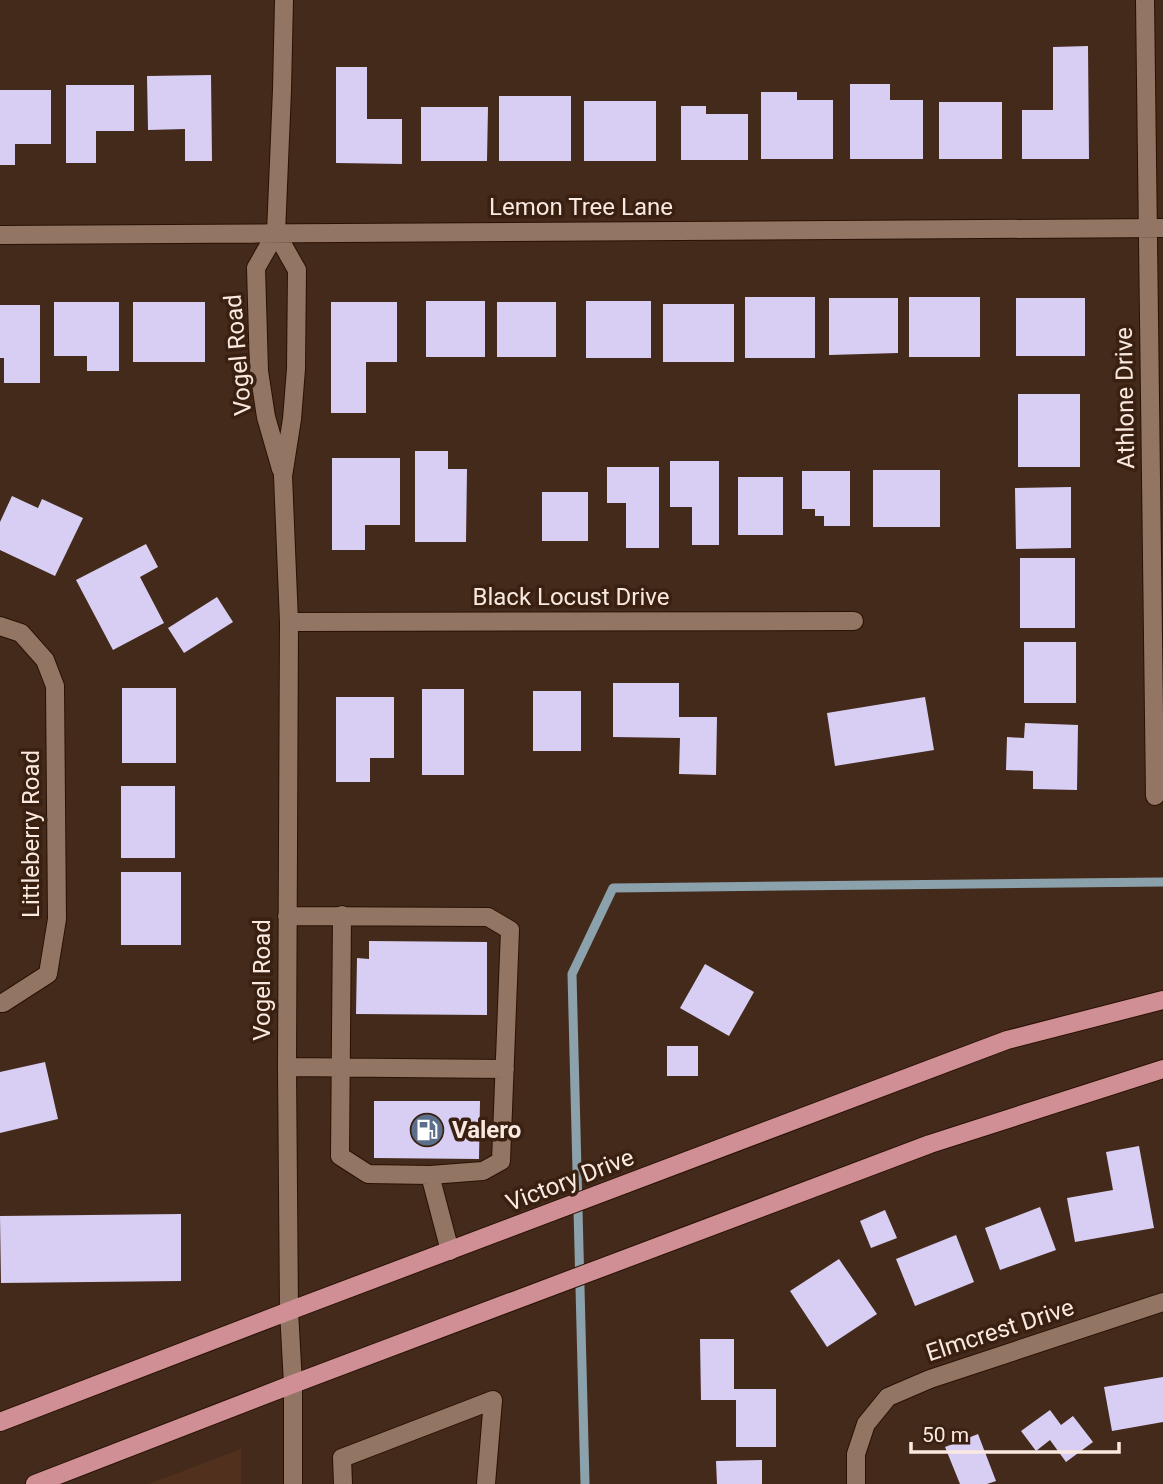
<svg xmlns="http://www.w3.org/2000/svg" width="1163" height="1484" viewBox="0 0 1163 1484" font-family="Roboto,sans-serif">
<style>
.built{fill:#51301e}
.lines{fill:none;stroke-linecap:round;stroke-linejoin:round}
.stream{stroke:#8ba2ac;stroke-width:9}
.building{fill:#d8cef4}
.minor-casing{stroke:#291204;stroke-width:20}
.major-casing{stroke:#291204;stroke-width:20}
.minor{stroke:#937564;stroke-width:18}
.major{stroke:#cf8f95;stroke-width:18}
.labels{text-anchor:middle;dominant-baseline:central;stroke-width:7;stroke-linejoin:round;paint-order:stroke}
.street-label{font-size:24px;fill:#fae9e0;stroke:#392011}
.poi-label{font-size:24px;font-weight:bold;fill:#fae9e0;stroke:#392011;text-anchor:start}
</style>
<rect width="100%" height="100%" fill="#442a1b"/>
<path class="built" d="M 241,1449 L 241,1484 L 149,1484 Z"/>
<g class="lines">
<path class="stream" d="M 585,1484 L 572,974 L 613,888 L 1163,882"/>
</g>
<path class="building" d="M 1088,46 L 1089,159 L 1022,159 L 1022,110 L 1053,110 L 1053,47 Z
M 336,67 L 367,67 L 367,119 L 402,119 L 402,164 L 336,163 Z
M 211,75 L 212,161 L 185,161 L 185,129 L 148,130 L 147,76 Z
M 850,84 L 890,84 L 890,100 L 923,100 L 923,159 L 850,159 Z
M 66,85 L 134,85 L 134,131 L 96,131 L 96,163 L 66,163 Z
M 0,90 L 51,90 L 51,144 L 15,144 L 15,165 L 0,165 Z
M 761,92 L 797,92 L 797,100 L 833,100 L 833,159 L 761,159 Z
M 499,96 L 571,96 L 571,161 L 499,161 Z
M 584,101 L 656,101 L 656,161 L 584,161 Z
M 939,102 L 1002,102 L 1002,159 L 939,159 Z
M 681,106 L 706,106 L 706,114 L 748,114 L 748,160 L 681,160 Z
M 421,107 L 488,107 L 487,161 L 421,161 Z
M 745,297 L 815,297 L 815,358 L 745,358 Z
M 909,297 L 980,297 L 980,357 L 909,357 Z
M 829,298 L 898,298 L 898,353 L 829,355 Z
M 1016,298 L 1085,298 L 1085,356 L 1016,356 Z
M 426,301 L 485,301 L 485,357 L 426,357 Z
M 586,301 L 651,301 L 651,358 L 586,358 Z
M 54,302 L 119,302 L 119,371 L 87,371 L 87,356 L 54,356 Z
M 133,302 L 205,302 L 205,362 L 133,362 Z
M 331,302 L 397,302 L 397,362 L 366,362 L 366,413 L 331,413 Z
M 497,302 L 556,302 L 556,357 L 497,357 Z
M 663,304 L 734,304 L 734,362 L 663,362 Z
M 0,305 L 40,305 L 40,383 L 4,383 L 4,358 L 0,358 Z
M 1018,394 L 1080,394 L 1080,467 L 1018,467 Z
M 415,451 L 448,451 L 448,469 L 467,469 L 466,542 L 415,542 Z
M 332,458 L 400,458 L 400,525 L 365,525 L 365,550 L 332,550 Z
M 670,461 L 719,461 L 719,545 L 692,545 L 692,507 L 670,507 Z
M 607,467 L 659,467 L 659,548 L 626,548 L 626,503 L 607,503 Z
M 873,470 L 940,470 L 940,527 L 873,527 Z
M 802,471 L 850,471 L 850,526 L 824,526 L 824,516 L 815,516 L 815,509 L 802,509 Z
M 738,477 L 783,477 L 783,535 L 738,535 Z
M 1071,487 L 1071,548 L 1016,549 L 1015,488 Z
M 542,492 L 588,492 L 588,541 L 542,541 Z
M 12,496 L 38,508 L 42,499 L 83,518 L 55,576 L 0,550 L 0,522 Z
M 146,544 L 158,567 L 140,577 L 164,623 L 113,650 L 76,580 Z
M 1020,558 L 1075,558 L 1075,628 L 1020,628 Z
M 217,597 L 233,622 L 184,653 L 168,628 Z
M 1024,642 L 1076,642 L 1076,703 L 1024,703 Z
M 613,683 L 679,683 L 679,717 L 717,717 L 716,775 L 679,774 L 680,738 L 613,737 Z
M 122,688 L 176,688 L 176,763 L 122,763 Z
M 422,689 L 464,689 L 464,775 L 422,775 Z
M 533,691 L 581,691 L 581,751 L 533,751 Z
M 336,697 L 394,697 L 394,758 L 370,758 L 370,782 L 336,782 Z
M 925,697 L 934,750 L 835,766 L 827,713 Z
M 1025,723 L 1078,725 L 1077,790 L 1033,789 L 1033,771 L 1006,770 L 1007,737 L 1024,738 Z
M 121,786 L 175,786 L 175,858 L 121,858 Z
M 121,872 L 181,872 L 181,945 L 121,945 Z
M 369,941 L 487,942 L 487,1015 L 356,1014 L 357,958 L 369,959 Z
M 705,964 L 754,992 L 729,1036 L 680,1008 Z
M 667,1046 L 698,1046 L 698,1076 L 667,1076 Z
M 45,1062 L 58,1119 L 0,1133 L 0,1072 Z
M 374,1101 L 480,1101 L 479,1159 L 374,1158 Z
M 1139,1146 L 1154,1228 L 1075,1242 L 1067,1198 L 1113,1190 L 1106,1152 Z
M 1040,1207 L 1056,1250 L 1000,1270 L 985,1228 Z
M 885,1210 L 897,1238 L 871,1248 L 860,1221 Z
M 181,1214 L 181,1281 L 1,1283 L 0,1216 Z
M 956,1235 L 974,1282 L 915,1306 L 896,1259 Z
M 839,1259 L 877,1314 L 827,1347 L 790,1291 Z
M 700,1339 L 734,1339 L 734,1389 L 776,1389 L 776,1447 L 736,1447 L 736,1400 L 701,1400 Z
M 1163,1377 L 1163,1422 L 1112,1431 L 1104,1387 Z
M 1050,1410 L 1061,1425 L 1073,1416 L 1093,1442 L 1066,1462 L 1050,1440 L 1036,1451 L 1021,1431 Z
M 978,1434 L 996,1481 L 987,1484 L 960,1484 L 945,1447 Z
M 762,1460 L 762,1484 L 717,1484 L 716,1461 Z"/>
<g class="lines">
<defs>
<path id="minor" d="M 1145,0 L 1155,796
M 276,233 L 297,270 L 296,369 L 292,419 L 283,476 L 289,622 L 287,1067 L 289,1311 L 293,1384 L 293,1484
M 0,235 L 1163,228
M 281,469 L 266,417 L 259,371 L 256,268 L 276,233 L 282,90 L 284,0
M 289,622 L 854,621
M 0,626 L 21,633 L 45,660 L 55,686 L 57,919 L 48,974 L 3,1003 L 0,1003
M 287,916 L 488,917 L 510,930 L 501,1161 L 483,1171 L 430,1175 L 368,1174 L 340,1156 L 342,915
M 287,1067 L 505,1069
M 430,1175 L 450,1251
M 343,1484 L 342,1458 L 493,1400 L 486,1484
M 856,1484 L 856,1454 L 866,1424 L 888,1397 L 930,1379 L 1163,1302"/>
<path id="major" d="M 0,1422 L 289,1311 L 1007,1040 L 1163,1000
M 35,1484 L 293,1384 L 930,1144 L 1163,1069"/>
</defs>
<use href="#minor" class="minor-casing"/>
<use href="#major" class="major-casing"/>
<use href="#minor" class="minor"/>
<use href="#major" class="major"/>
</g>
<defs>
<symbol id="fuel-disc" viewBox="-11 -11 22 22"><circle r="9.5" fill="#5c6f8a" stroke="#392011"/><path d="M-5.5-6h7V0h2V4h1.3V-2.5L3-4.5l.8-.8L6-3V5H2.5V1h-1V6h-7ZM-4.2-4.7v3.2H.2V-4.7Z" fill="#fff"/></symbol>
</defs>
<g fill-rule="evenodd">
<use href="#fuel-disc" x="408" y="1111" width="38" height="38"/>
</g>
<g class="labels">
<g class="street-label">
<text x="581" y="207">Lemon Tree Lane</text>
<text transform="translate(238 355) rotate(-95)">Vogel Road</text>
<text transform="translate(1125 398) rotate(-91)">Athlone Drive</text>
<text x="571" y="597">Black Locust Drive</text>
<text transform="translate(31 834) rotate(-90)">Littleberry Road</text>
<text transform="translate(262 980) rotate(-90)">Vogel Road</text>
<text transform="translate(570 1180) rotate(-21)">Victory Drive</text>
<text transform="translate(1000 1330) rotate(-18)">Elmcrest Drive</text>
</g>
<g class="poi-label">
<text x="452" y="1130">Valero</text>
</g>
</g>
<path d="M911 1442v10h208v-10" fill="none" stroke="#fae9e0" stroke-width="3.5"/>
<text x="922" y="1442" font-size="21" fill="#fae9e0" stroke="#392011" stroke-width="5" paint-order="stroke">50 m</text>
</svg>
